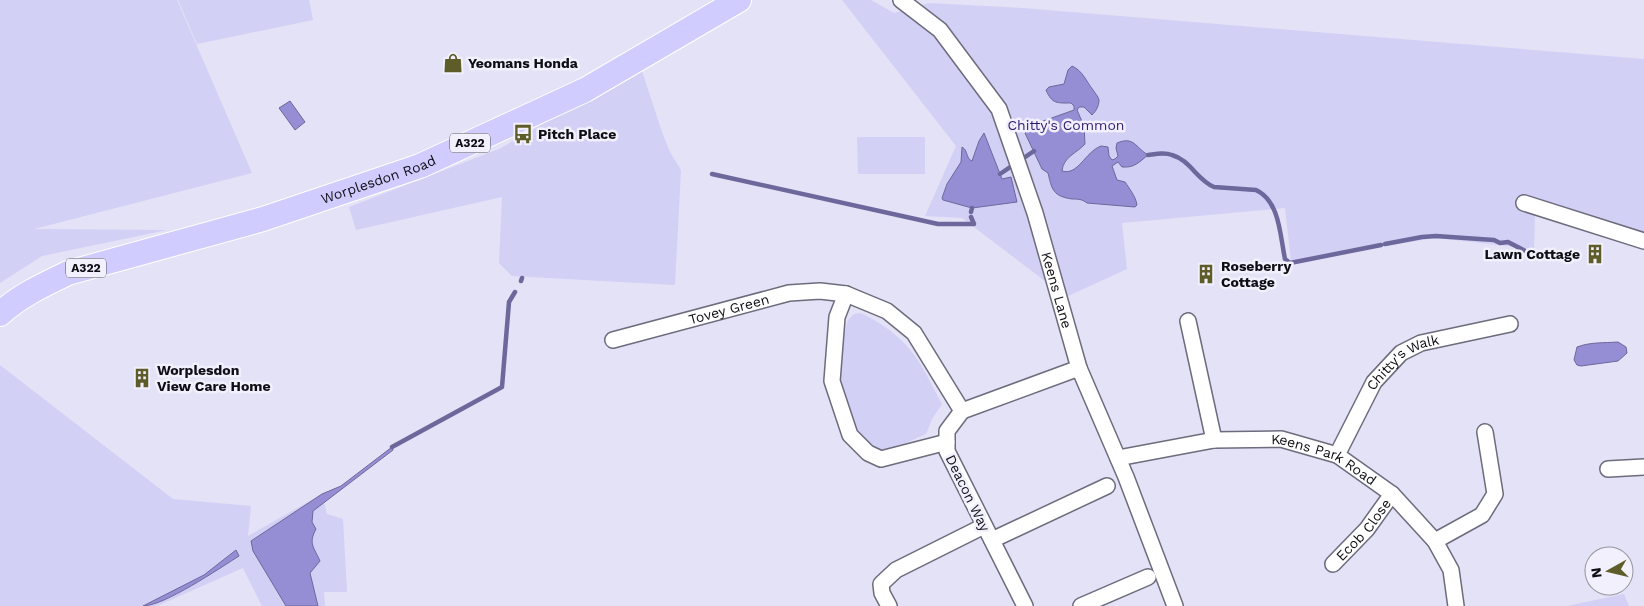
<svg xmlns="http://www.w3.org/2000/svg" width="1644" height="606" viewBox="0 0 1644 606" font-family="'Work Sans',sans-serif">
<style>
.green{fill:#d2d0f5}
.water{fill:#958ed5;stroke:#6c689b}
.lines{fill:none;stroke-linecap:round;stroke-linejoin:round}
.stream{stroke:#6c689b;stroke-width:4.5}
.minor-casing{stroke:#6c6c7d;stroke-width:18}
.primary-casing{stroke:#fff;stroke-width:26}
.minor{stroke:#fff;stroke-width:15}
.primary{stroke:#d1ccfe;stroke-width:24}
.labels{text-anchor:middle;dominant-baseline:central;stroke-width:5;stroke-linejoin:round;paint-order:stroke}
.shield{fill:#f1f0fc;stroke:#52525a;stroke-width:1}
.shield-label{font-size:12px;font-weight:bold;fill:#0e0e14}
.poi-label{font-size:14px;font-weight:bold;fill:#0e0e14;stroke:#f1f0fc;text-anchor:start}
.park-label{font-size:14px;fill:#331d71;stroke:#f1f0fc}
.street-label{font-size:14px;fill:#0e0e14;stroke:#f1f0fc}
</style>
<rect width="100%" height="100%" fill="#e3e2f6"/>
<path class="green" d="M 0,0 L 177,0 L 252,173 L 34,229 L 167,230 L 42,256 L 0,283 Z
M 178,0 L 309,0 L 313,20 L 197,44 Z
M 842,0 L 871,0 L 894,13 L 929,3 L 1023,8 L 1644,59 L 1644,232 L 1599,222 L 1535,214 L 1534,249 L 1435,238 L 1291,261 L 1285,208 L 1122,223 L 1127,269 L 1066,297 L 962,218 L 925,216 L 956,146 Z
M 641,68 L 662,132 L 670,152 L 681,170 L 675,285 L 512,276 L 499,263 L 502,197 L 356,230 L 349,207 L 499,149 Z
M 857,137 L 925,137 L 925,174 L 858,174 Z
M 860,313 C 880,321 902,338 915,356 C 925,370 933,388 942,404 L 932,419 L 926,434 C 907,442 887,455 867,449 L 846,414 L 836,363 L 848,320 L 854,314 Z
M 0,365 L 173,499 L 251,506 L 248,536 L 322,494 L 327,514 L 343,519 L 347,592 L 324,592 L 325,606 L 262,606 L 243,568 L 157,606 L 0,606 Z
M 1624,594 L 1629,606 L 1567,606 Z"/>
<path class="water" d="M 1072,66 C 1083,71 1086,81 1093,90 C 1095,93 1098,96 1099,100 C 1099,106 1096,111 1092,115 L 1084,107 L 1079,107 L 1077,110 L 1084,126 L 1085,144 C 1077,153 1063,157 1062,171 C 1078,176 1085,152 1101,146 L 1108,147 L 1109,156 L 1112,160 L 1115,159 L 1118,156 L 1116,148 L 1117,143 C 1134,136 1135,147 1148,155 C 1139,162 1135,168 1122,167 L 1118,162 L 1112,166 L 1117,180 L 1125,182 C 1129,188 1136,197 1137,205 L 1135,207 L 1087,203 C 1082,199 1078,199 1072,199 C 1053,196 1052,190 1048,173 L 1042,169 L 1025,133 L 1035,124 L 1074,110 L 1074,106 L 1071,103 C 1057,103 1052,104 1046,90 L 1049,87 L 1064,84 L 1068,70 Z
M 290,101 L 305,122 L 295,130 L 279,108 Z
M 984,133 L 1002,179 L 1011,177 L 1017,202 L 972,208 L 943,200 L 942,198 L 947,184 L 961,162 L 962,147 C 968,150 966,159 972,161 L 979,141 Z
M 1618,342 L 1626,347 L 1627,353 L 1618,361 L 1581,366 L 1577,365 L 1574,360 L 1577,347 C 1590,342 1604,343 1618,342 Z
M 392,447 L 393,450 L 313,511 L 312,522 L 316,529 C 308,544 314,547 320,561 L 310,573 L 318,606 L 286,606 L 253,551 L 251,541 L 322,494 L 341,486 Z
M 236,550 L 239,556 C 220,568 164,606 143,606 L 204,575 Z"/>
<g class="lines">
<path class="stream" d="M 1148,155 C 1156,154 1164,152 1172,155 C 1190,160 1197,180 1214,187 L 1256,190 C 1280,201 1280,236 1285,259 L 1290,263 L 1381,245
M 712,174 L 938,224 L 974,224 L 971,217
M 1000,174 L 1034,151
M 971,212 L 972,208
M 1385,244 L 1422,237 L 1436,236 L 1494,240 L 1500,243 L 1508,242 L 1533,255 L 1534,257
M 521,281 L 522,278
M 392,447 L 502,387 L 509,302 L 515,292"/>
<defs>
<g id="minor">
<path id="s1" d="M 901,0 L 940,30 L 999,109 L 1035,213 L 1079,368 L 1126,477 L 1175,606"/>
<path d="M 1524,203 L 1644,241"/>
<path d="M 1188,321 L 1214,440"/>
<path id="s2" d="M 613,340 L 789,293 L 820,291 L 846,294"/>
<path d="M 947,442 L 881,459 L 868,453 L 850,435 L 832,381 L 837,317 L 846,294 L 887,311 L 914,333 L 962,411"/>
<path id="s3" d="M 1337,455 L 1374,382 L 1401,353 L 1421,343 L 1510,324"/>
<path id="s4" d="M 1118,458 L 1214,440 L 1281,439 L 1337,455 L 1392,494 L 1435,541 L 1451,570 L 1456,606"/>
<path d="M 1608,469 L 1644,467"/>
<path d="M 992,540 L 1107,486"/>
<path d="M 1435,541 L 1482,515 L 1495,494 L 1485,432"/>
<path id="s5" d="M 1333,564 L 1367,529 L 1392,494"/>
<path d="M 889,606 L 882,593 L 881,584 L 896,570 L 984,526"/>
<path d="M 1025,606 L 947,451 L 947,431 L 962,411 L 1079,368"/>
<path d="M 1081,606 L 1148,577"/>
</g>
<g id="primary">
<path id="s6" d="M 0,314 C 19,296 45,284 68,273 L 263,219 L 420,166 L 585,90 L 739,0"/>
</g>
</defs>
<use href="#minor" class="minor-casing"/>
<use href="#primary" class="primary-casing"/>
<use href="#minor" class="minor"/>
<use href="#primary" class="primary"/>
</g>
<defs>
<symbol id="shop-bare" viewBox="-9 -9 18 18"><path d="M-5-2.5h2.3a2.7 3.5 0 0 1 5.4 0H5L5.5 6h-11ZM-1.5-2.5h3a1.5 2.3 0 0 0-3 0Z" fill="#5e5d29" stroke="#f1f0fc" stroke-width="2.5" paint-order="stroke"/></symbol>
<symbol id="bus-bare" viewBox="-9 -9 18 18"><path d="M-5-6H5V4H4V6H2V4H-2V6H-4V4H-5ZM-3.5-4V0h7V-4ZM-3.5 1.2v1.5H-2V1.2ZM2 1.2v1.5H3.5V1.2Z" fill="#5e5d29" stroke="#f1f0fc" stroke-width="2.5" paint-order="stroke"/></symbol>
<symbol id="building-bare" viewBox="-9 -9 18 18"><path d="M-4-6H4V6H1V3H-1V6H-4ZM-2.5-4.3h1.7v1.8h-1.7ZM.8-4.3h1.7v1.8H.8ZM-2.5-1h1.7V.8h-1.7ZM.8-1h1.7V.8H.8Z" fill="#5e5d29" stroke="#f1f0fc" stroke-width="2.5" paint-order="stroke"/></symbol>
</defs>
<g fill-rule="evenodd">
<use href="#shop-bare" x="439" y="49" width="28" height="28"/>
<use href="#bus-bare" x="509" y="120" width="28" height="28"/>
<use href="#building-bare" x="1581" y="240" width="28" height="28"/>
<use href="#building-bare" x="1192" y="260" width="28" height="28"/>
<use href="#building-bare" x="128" y="364" width="28" height="28"/>
</g>
<g class="labels">
<g class="shield">
<rect x="450" y="133.5" width="40" height="19" rx="4"/>
<rect x="66" y="258.5" width="40" height="19" rx="4"/>
</g>
<g class="shield-label">
<text x="470" y="143">A322</text>
<text x="86" y="268">A322</text>
</g>
<g class="poi-label">
<text x="468" y="63">Yeomans Honda</text>
<text x="538" y="134">Pitch Place</text>
<text x="1580" y="254" text-anchor="end">Lawn Cottage</text>
<text x="1221" y="266">Roseberry<tspan x="1221" dy="16">Cottage</tspan></text>
<text x="157" y="370">Worplesdon<tspan x="157" dy="16">View Care Home</tspan></text>
</g>
<g class="park-label">
<text x="1066" y="125">Chitty's Common</text>
</g>
<g class="street-label">
<text stroke="none"><textPath href="#s6" startOffset="404">Worplesdon Road</textPath></text>
<text stroke="none"><textPath href="#s1" startOffset="338">Keens Lane</textPath></text>
<text stroke="none"><textPath href="#s2" startOffset="120">Tovey Green</textPath></text>
<text stroke="none"><textPath href="#s3" startOffset="118">Chitty's Walk</textPath></text>
<text stroke="none"><textPath href="#s4" startOffset="212">Keens Park Road</textPath></text>
<text transform="translate(968 493) rotate(64)">Deacon Way</text>
<text stroke="none"><textPath href="#s5" startOffset="46">Ecob Close</textPath></text>
</g>
</g>
<g transform="translate(1609 571) rotate(262)"><circle r="24" fill="#f1f0fc" stroke="#96969f"/>
<path d="M0-4L9 19L0 12L-9 19Z" fill="#5e5d29"/>
<text y="-8" font-size="14" font-weight="bold" text-anchor="middle" fill="#0e0e14">N</text>
</g>
</svg>
